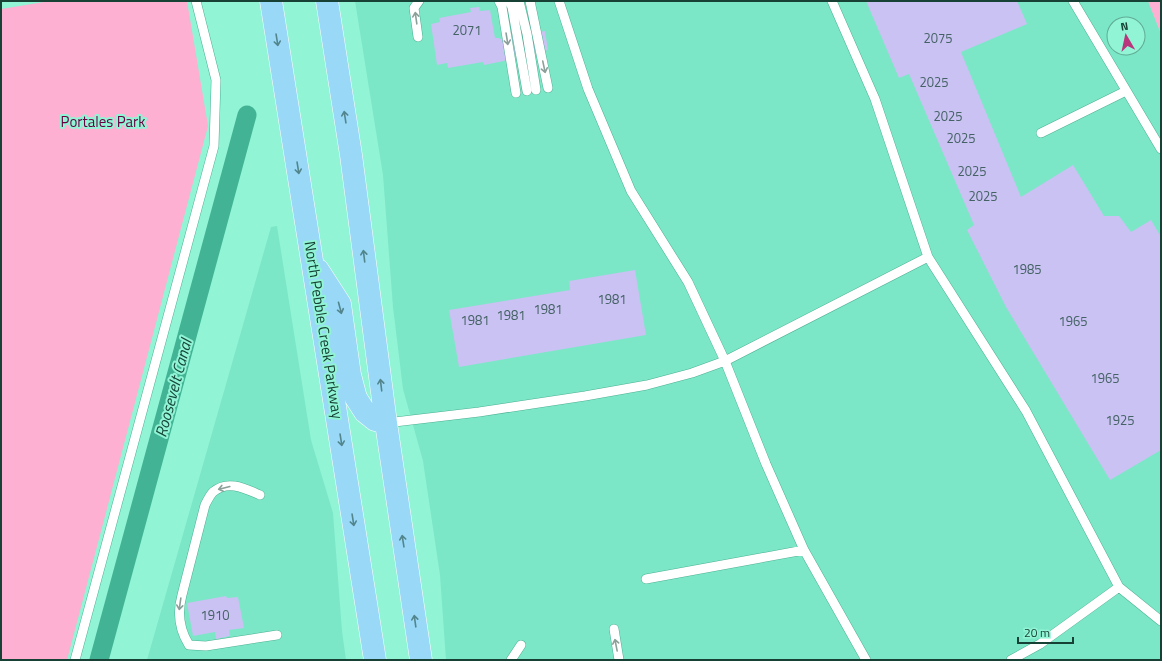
<svg xmlns="http://www.w3.org/2000/svg" width="1162" height="661" viewBox="0 0 1162 661" font-family="'Titillium Web',sans-serif">
<style>
.built{fill:#7be7c7;fill-rule:evenodd}
.green{fill:#fdb0d1}
.lines{fill:none;stroke-linecap:round;stroke-linejoin:round}
.canal{stroke:#42b495;stroke-width:19}
.building{fill:#c9c2f2}
.service-casing{stroke:#4cb093;stroke-width:10}
.primary-casing{stroke:#fff;stroke-width:23}
.service{stroke:#fff;stroke-width:9}
.primary{stroke:#99d9f7;stroke-width:22}
.oneway{stroke:#8ba09a}
.oneway2{stroke:#52858c}
.labels{text-anchor:middle;dominant-baseline:central;stroke-width:4;stroke-linejoin:round;paint-order:stroke}
.number-label{font-size:13px;fill:#446164}
.park-label{font-size:15px;fill:#6a0041;stroke:#91f4d5}
.street-label{font-size:15px;fill:#174135;stroke:#91f4d5}
.water-label{font-size:16px;font-style:italic;fill:#154639;stroke:#91f4d5}
</style>
<rect width="100%" height="100%" fill="#91f4d5"/>
<path class="built" d="M 355,1 L 1148,1 L 1161,34 L 1161,660 L 446,660 L 440,575 L 423,461 L 403,389 L 393,307 L 383,175 ZM 1114,24 L 1138,24 L 1138,48 L 1114,48 Z
M 277,226 L 311,440 L 333,513 L 342,631 L 346,660 L 147,660 L 271,227 Z"/>
<path class="green" d="M 50,1 L 187,1 L 208,126 L 67,660 L 1,660 L 1,9 Z
M 1148,1 L 1161,1 L 1161,34 Z"/>
<g class="lines">
<path class="canal" d="M 99,660 L 247,115"/>
</g>
<path class="building" d="M 866,1 L 1017,1 L 1027,24 L 961,52 L 1021,197 L 1073,165 L 1104,216 L 1119,216 L 1131,232 L 1151,220 L 1161,237 L 1161,450 L 1110,480 L 1006,307 L 967,230 L 974,225 L 909,74 L 899,78 Z
M 479,7 L 480,11 L 490,10 L 495,38 L 499,38 L 500,39 L 545,31 L 548,50 L 510,57 L 504,61 L 484,65 L 483,62 L 448,68 L 447,63 L 437,65 L 431,24 L 440,22 L 439,18 L 471,12 L 470,8 Z
M 635,270 L 646,335 L 459,367 L 449,310 L 570,290 L 569,281 Z
M 226,596 L 227,598 L 238,597 L 244,628 L 229,630 L 230,636 L 216,639 L 215,632 L 193,636 L 187,603 Z"/>
<g class="lines">
<defs>
<path id="service" d="M 499,1 L 502,7 L 516,93
M 509,1 L 512,7 L 527,91
M 519,1 L 527,34 L 536,90
M 530,1 L 548,88
M 559,1 L 588,89 L 631,191 L 688,282 L 725,361 L 766,464 L 804,550 L 866,660
M 832,1 L 875,99 L 928,257 L 1026,411 L 1119,587 L 1161,621
M 1073,1 L 1161,149
M 418,37 L 414,8 L 419,1
M 1041,133 L 1126,91
M 386,423 L 479,412 L 585,396 L 647,385 L 692,373 L 725,361 L 928,257
M 260,495 C 246,489 228,479 213,492 C 210,495 207,501 205,505 L 182,595 C 177,613 179,629 189,645 L 206,646 L 277,635
M 646,579 L 804,550
M 614,629 L 619,660
M 75,660 L 214,146 L 216,80 L 196,1
M 511,660 L 521,645
M 1011,660 L 1040,644 L 1119,587"/>
<path id="primary" d="M 271,1 L 375,660
M 327,1 L 351,155 L 386,423 L 421,660
M 318,270 L 340,304 L 350,375 L 356,398 L 365,412 L 375,420 L 386,423"/>
</defs>
<use href="#service" class="service-casing"/>
<use href="#primary" class="primary-casing"/>
<use href="#service" class="service"/>
<use href="#primary" class="primary"/>
</g>
<defs><path id="oneway-shaft" d="M-6 0H5M1.5-3L5.5 0L1.5 3" fill="none" stroke-width="1.6" stroke-linecap="round" stroke-linejoin="round"/></defs>
<g class="oneway">
<use href="#oneway-shaft" transform="translate(416 18) rotate(-98)"/>
<use href="#oneway-shaft" transform="translate(507 39) rotate(81)"/>
<use href="#oneway-shaft" transform="translate(544 67) rotate(78)"/>
<use href="#oneway-shaft" transform="translate(224 488) rotate(166)"/>
<use href="#oneway-shaft" transform="translate(180 604) rotate(98)"/>
<use href="#oneway-shaft" transform="translate(616 645) rotate(-101)"/>
</g>
<g class="oneway2">
<use href="#oneway-shaft" transform="translate(277 40) rotate(81)"/>
<use href="#oneway-shaft" transform="translate(345 117) rotate(-99)"/>
<use href="#oneway-shaft" transform="translate(298 168) rotate(81)"/>
<use href="#oneway-shaft" transform="translate(364 256) rotate(-97)"/>
<use href="#oneway-shaft" transform="translate(340 308) rotate(75)"/>
<use href="#oneway-shaft" transform="translate(381 385) rotate(-97)"/>
<use href="#oneway-shaft" transform="translate(341 440) rotate(81)"/>
<use href="#oneway-shaft" transform="translate(353 520) rotate(81)"/>
<use href="#oneway-shaft" transform="translate(403 541) rotate(-99)"/>
<use href="#oneway-shaft" transform="translate(415 621) rotate(-98)"/>
</g>
<g class="labels">
<g class="number-label">
<text x="467" y="30">2071</text>
<text x="938" y="38">2075</text>
<text x="934" y="82">2025</text>
<text x="948" y="116">2025</text>
<text x="961" y="138">2025</text>
<text x="972" y="171">2025</text>
<text x="983" y="196">2025</text>
<text x="1027" y="269">1985</text>
<text x="612" y="299">1981</text>
<text x="548" y="309">1981</text>
<text x="511" y="315">1981</text>
<text x="475" y="320">1981</text>
<text x="1073" y="321">1965</text>
<text x="1105" y="378">1965</text>
<text x="1120" y="420">1925</text>
<text x="215" y="615">1910</text>
</g>
<g class="park-label">
<text x="103" y="121">Portales Park</text>
</g>
<g class="street-label">
<text transform="translate(324 330) rotate(81)">North Pebble Creek Parkway</text>
</g>
<g class="water-label">
<text transform="translate(173 388) rotate(-75)">Roosevelt Canal</text>
</g>
</g>
<rect width="1162" height="661" fill="none" stroke="#174135" stroke-width="4"/>
<g transform="translate(1126 36) rotate(351)"><circle r="19" fill="#91f4d5" stroke="#60ac95"/>
<path d="M0-3L7 15L0 10L-7 15Z" fill="#b9357c"/>
<text y="-6" font-size="11" font-weight="bold" text-anchor="middle" fill="#174135">N</text>
</g>
<path d="M1018 637v6h55v-6" fill="none" stroke="#174135" stroke-width="2"/>
<text x="1024" y="637" font-size="12" fill="#174135" stroke="#91f4d5" stroke-width="3" paint-order="stroke">20 m</text>
</svg>
